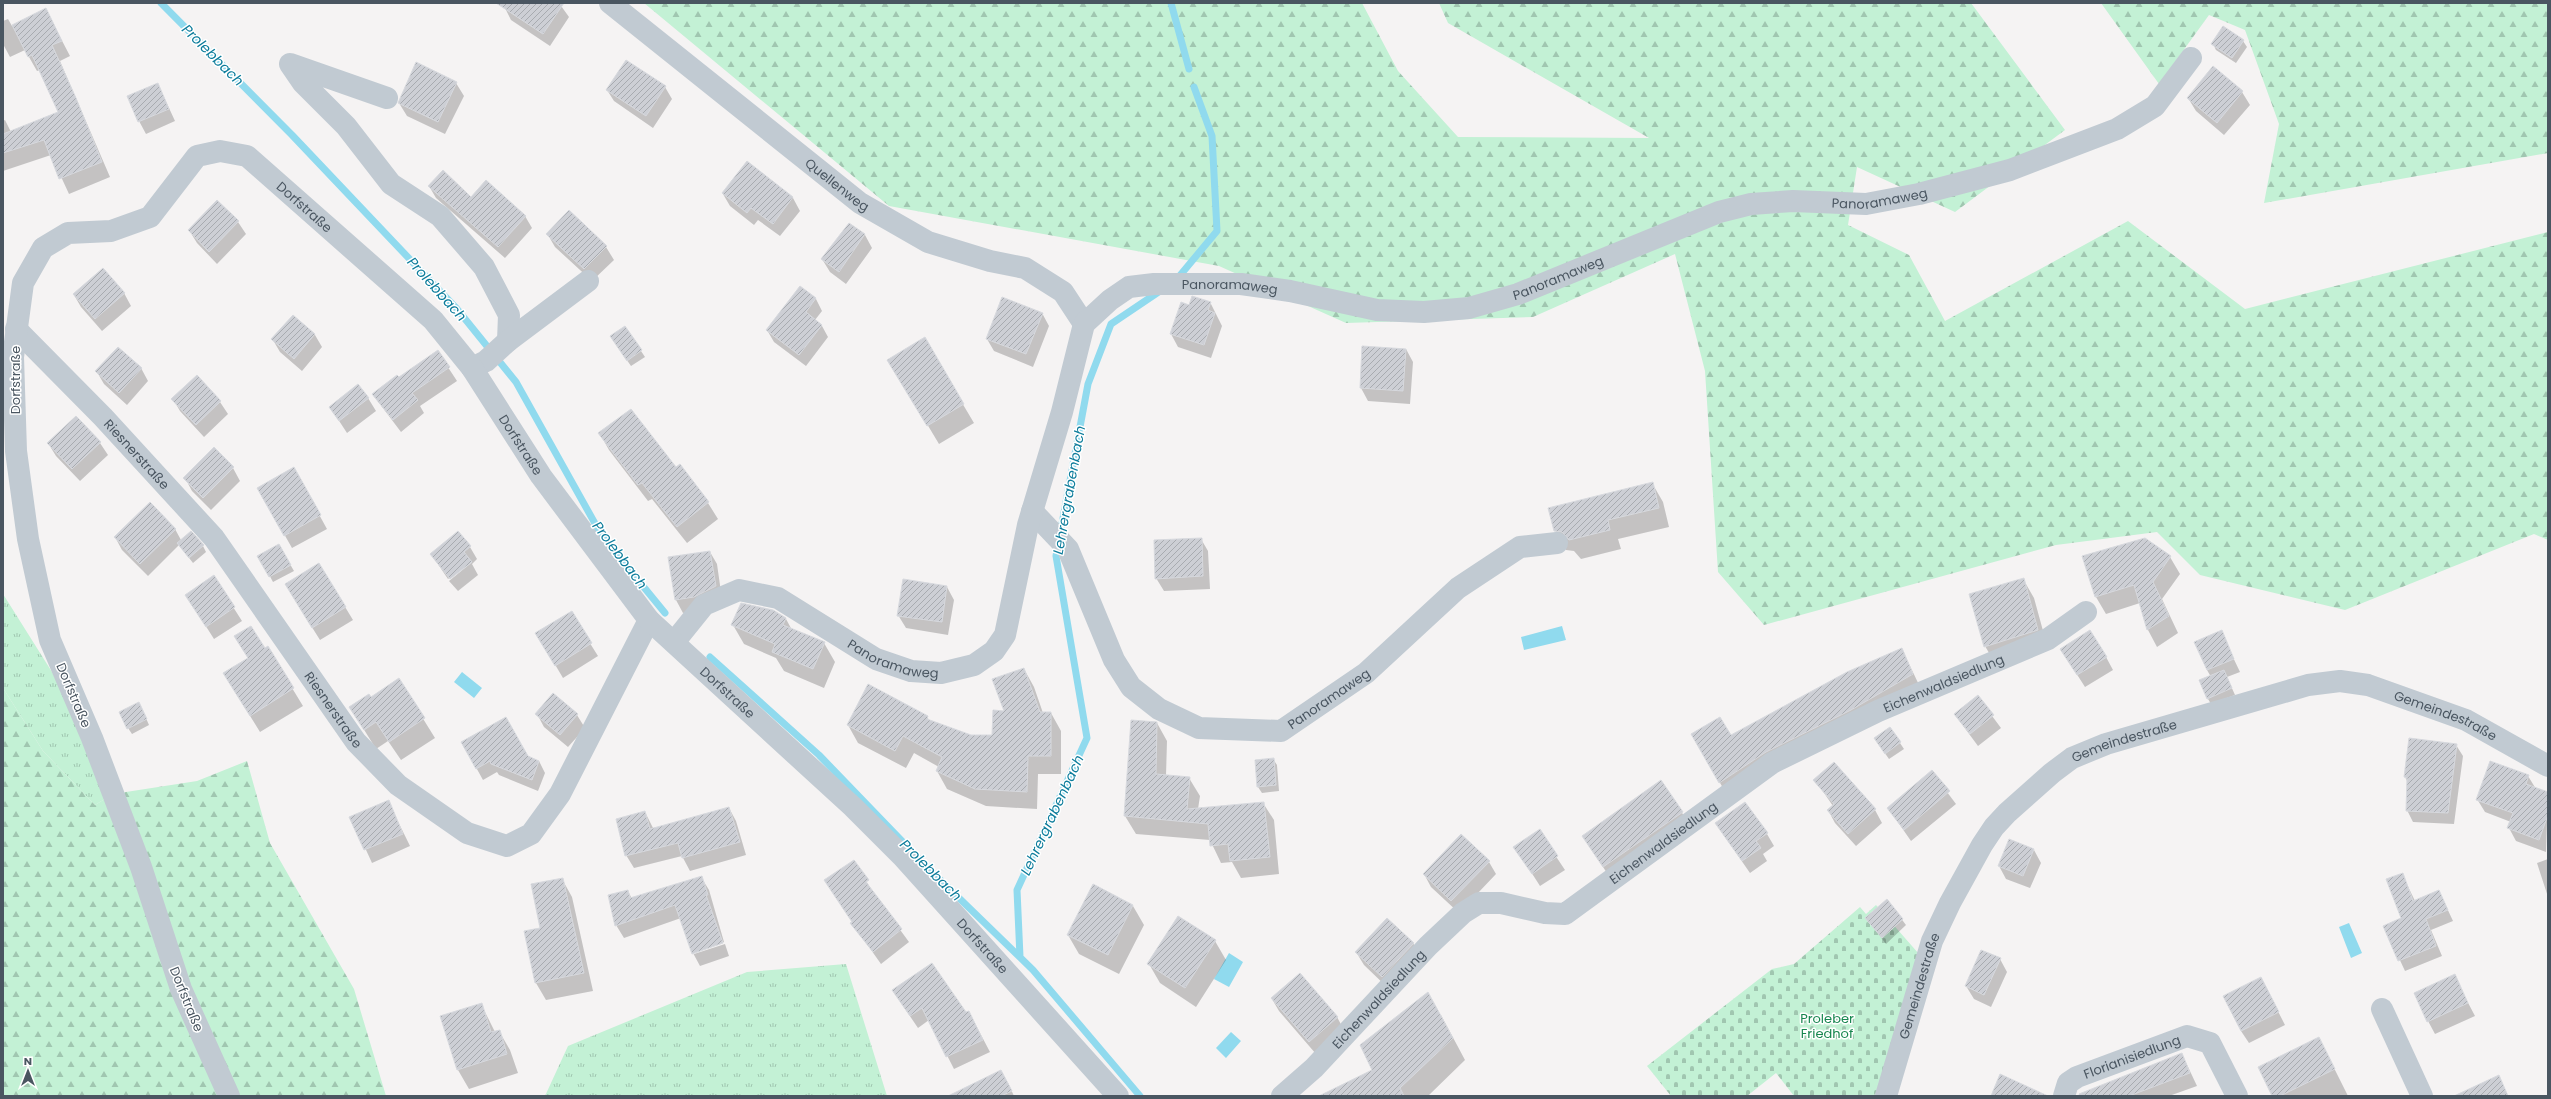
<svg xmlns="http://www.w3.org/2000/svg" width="2551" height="1099" viewBox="0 0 2551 1099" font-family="Poppins,sans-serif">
	<defs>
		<pattern id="grass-tufts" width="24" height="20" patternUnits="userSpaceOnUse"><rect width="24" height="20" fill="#c3f1d5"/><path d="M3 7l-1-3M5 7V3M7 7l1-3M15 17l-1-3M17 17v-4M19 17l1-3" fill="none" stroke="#a0c6b0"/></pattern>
		<pattern id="forest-firs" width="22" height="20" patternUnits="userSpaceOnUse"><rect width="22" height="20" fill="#c3f1d5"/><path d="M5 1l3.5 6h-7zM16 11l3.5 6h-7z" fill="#a0c6b0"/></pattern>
		<pattern id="cemetery-stones" width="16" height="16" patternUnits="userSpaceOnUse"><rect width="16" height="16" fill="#c3f1d5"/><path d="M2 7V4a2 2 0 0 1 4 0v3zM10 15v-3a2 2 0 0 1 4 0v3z" fill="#a0c6b0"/></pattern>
		<pattern id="building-hatch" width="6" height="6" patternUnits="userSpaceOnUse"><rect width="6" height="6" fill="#cdcfd5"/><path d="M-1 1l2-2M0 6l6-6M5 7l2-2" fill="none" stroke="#a8abb0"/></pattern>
	</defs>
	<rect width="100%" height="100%" fill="#f5f3f3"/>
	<path fill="url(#grass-tufts)" d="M3,594L52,672L113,794L95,805L43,751L3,688Z
		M846,964L887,1096H545L568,1046L747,972Z"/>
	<path fill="url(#forest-firs)" d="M644,3H1362L1398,71L1458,137L1649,138L1448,23L1439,3H1971L2065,130L1955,212L1857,167L1848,225L1909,255L1945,321L2128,221L2245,309L2548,232V540L2534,534L2345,610L2200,575L2157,532L2056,545L1764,625L1718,572L1705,371L1675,254L1533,317L1346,323L1219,266L889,206Z
		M2101,3H2548V153L2264,203L2279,124L2245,30L2209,15L2159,84Z
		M3,688L43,751L95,805L113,794L197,781L247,761L270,843L354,989L386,1096H3Z"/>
	<path fill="url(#cemetery-stones)" d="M1876,905L1919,954L1882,1088L1873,1096H1794L1776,1073L1747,1096H1671L1647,1066L1772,969L1794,964L1860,907L1866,914Z"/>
	<path fill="#90daee" d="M1562,626L1566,640L1524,650L1521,637Z
		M462,672L482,688L474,698L454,682Z
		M2349,923L2362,953L2351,958L2339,927Z
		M1229,953L1243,962L1229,987L1214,979Z
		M1231,1032L1241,1041L1226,1058L1216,1048Z"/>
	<path fill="#0003" d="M508,3H559L569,17L550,46L511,20L505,8Z
		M46,10L70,56L60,61L110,177L69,194L51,155L3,171V121L5,120L11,132L59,113L40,70L37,71L25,50L10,57L3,44V21L8,19L12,26Z
		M2243,41L2247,47L2236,63L2216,50L2213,44Z
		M456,83L464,96L445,134L407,116L399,103Z
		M158,84L175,121L146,134L139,121Z
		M665,87L672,99L653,128L614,101L607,90Z
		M2242,92L2250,105L2224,135L2196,111L2188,98Z
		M747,162L793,198L800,211L780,236L758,220L754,225L730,206L723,194Z
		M429,186L525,216L532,228L505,258L436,198Z
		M569,212L606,247L614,260L592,281L555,247L548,235Z
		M238,222L246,234L217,264L197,243L189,230Z
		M849,224L865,235L872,248L846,284L830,272L822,259Z
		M801,287L816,299L822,311L815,320L822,326L828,337L806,366L774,342L767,330Z
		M124,293L131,306L102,331L81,307L74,295Z
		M1210,302L1222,326L1211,358L1178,347L1171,334L1190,306Z
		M1042,313L1049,326L1033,367L994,351L987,339Z
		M293,316L315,335L322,347L302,371L280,352L273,340Z
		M625,327L645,357L631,366L615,343Z
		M924,339L974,423L939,444L900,379Z
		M1363,347L1406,349L1413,362L1410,404L1368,401L1361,388Z
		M438,352L457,381L420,406L424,413L401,432L373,395Z
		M141,368L148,381L127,405L104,384L97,372Z
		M368,398L376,411L347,433L330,407Z
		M173,399L220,402L228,414L204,437L180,411Z
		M600,434L676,469L680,466L708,503L718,519L687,543L652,499L648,501L609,450Z
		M48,443H100L108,455L80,481L56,456Z
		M214,449L233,468L240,481L211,510L192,491L185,478Z
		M294,469L327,529L292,548L258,488Z
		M1652,483L1663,502L1669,527L1618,539L1621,549L1581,559L1574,551L1566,550L1555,530Z
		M175,529L181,540L203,546L206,552L193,563L179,545L148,576L122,550L115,537Z
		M1201,539L1208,551L1210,589L1164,591L1156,578Z
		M279,545L294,571L273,582L259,556Z
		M470,547L477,559L472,564L478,575L458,591L449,581L471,563V561L448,579L431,554Z
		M710,552L717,564L722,599L702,610L683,613L676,600L669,558Z
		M2170,557L2180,574L2162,599L2178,633L2157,647L2148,630L2140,603L2106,614L2096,597Z
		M319,564L353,620L320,640L293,597Z
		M214,577L242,621L214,639L186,595Z
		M2023,579L2034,598L2048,649L1996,665L1985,646Z
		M947,587L954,600L948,635L906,628L898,615Z
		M571,613L598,656L563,678L544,646Z
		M786,619L792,630L824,643L835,662L824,688L784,671L776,658L744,644L733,625Z
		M2221,632L2240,672L2227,677L2235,695L2211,704L2208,699L2211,677L2207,670Z
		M267,647L303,706L260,732L234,690Z
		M1902,649L1920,687L1727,795L1692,734L1731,736Z
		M2106,657L2113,670L2085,687L2069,662Z
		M1024,669L1034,687L1043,713H1051L1061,731V774H1038L1037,809L986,806L947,789L937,771L939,767L914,753L906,768L858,743L848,725L927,717L930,721L971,736H993Z
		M399,680L435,738L401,760L388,741L376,749L350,707L371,698Z
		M553,694L577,715L585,728L568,747L544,727L537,714Z
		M1978,697L2001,728L1978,746L1955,715Z
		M142,709L149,725L132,734L128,728Z
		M1157,723L1167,741L1166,776L1189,778L1200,796L1198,809L1263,803L1274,820L1279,874L1241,878L1232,862L1221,863L1210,840L1136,834L1125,816Z
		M1890,728L1904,749L1889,759L1875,739Z
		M2409,739L2456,745L2463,756L2454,824L2413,822L2407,810L2408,783L2405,777Z
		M462,742L539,761L545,773L538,791L499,775L497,772L483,780Z
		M1273,759L1277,765L1279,791L1262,793L1258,787L1256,761Z
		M1834,764L1875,810L1882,823L1856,846L1835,823L1828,810L1833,806L1815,780Z
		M1932,772L1956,804L1911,841L1888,808Z
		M2528,776L2536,789L2548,793L2546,852L2516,841L2509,828L2511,822L2485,812L2477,799Z
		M1661,781L1690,825L1611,879L1591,849Z
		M388,801L410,846L372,863L351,817Z
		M729,808L736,821L746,855L690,871L682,856L634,868L626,855L645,812L654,830Z
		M1716,824L1767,834L1774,846L1763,854L1767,861L1750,873Z
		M1539,831L1565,870L1540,886L1515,847Z
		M2034,850L2041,863L2030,888L2006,879L1999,866Z
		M2548,859V897L2537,863Z
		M854,861L874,894L909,942L881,964L852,923Z
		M1489,862L1496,874L1459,913L1431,887L1424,874Z
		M2402,874L2415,901L2439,891L2453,921L2431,930L2442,956L2405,971L2384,926L2403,919Z
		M701,877L709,890L724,942L694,952V954L725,944L729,956L700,966L693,953L681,918L624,938L616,925L628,891L632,899Z
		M562,879L572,897L593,991L546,1000L536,983L541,929Z
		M1093,886L1133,906L1144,925L1119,974L1079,954L1068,935Z
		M1887,900L1906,925L1886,944L1866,918Z
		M1215,941L1226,960L1196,1007L1160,983L1149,964Z
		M1413,943L1420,956L1389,989L1364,965L1356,952Z
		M2000,959L2007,972L1991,1007L1974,999L1966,986Z
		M2454,976L2475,1016L2435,1034L2428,1021Z
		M2261,978L2285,1025L2249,1043L2241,1031Z
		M1272,999L1337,1017L1344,1030L1316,1054L1279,1011Z
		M901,1003L966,1013L969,1012L990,1052L954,1069L929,1020L918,1028Z
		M481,1004L495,1032L499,1031L510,1050L518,1073L469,1089L458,1070Z
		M1441,1015L1465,1060L1428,1096H1321L1373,1070Z
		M2319,1038L2348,1096H2273Z
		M2182,1054L2197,1086L2169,1096H2084L2140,1073L2139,1070Z
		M1008,1083L1014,1096H980Z"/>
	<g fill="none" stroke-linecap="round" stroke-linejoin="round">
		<path stroke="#90daee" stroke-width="7" d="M161,3L292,135L457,309L516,382L602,536L665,613
			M1171,3L1189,69
			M1177,279L1217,231L1212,136L1194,87
			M710,657L819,755L925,865L1033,970L1140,1096
			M1020,957L1017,890L1087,738L1056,556L1088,384L1111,324L1160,291"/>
	</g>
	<path fill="url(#building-hatch)" stroke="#d7d9de" d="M496,3H564L543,34Z
		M46,8L62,41L52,45L76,98L102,162L59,179L44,140L3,153V134L58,112L32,55L28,57L12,25Z
		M2223,26L2244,40L2232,58L2211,44Z
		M626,60L666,86L646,116L606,90Z
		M416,62L457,82L438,122L398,103Z
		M2213,66L2243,91L2217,123L2187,98Z
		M158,83L169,109L138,122L127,96Z
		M747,161L793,197L773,224L751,208L747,213L722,193Z
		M443,170L471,197L486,180L526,216L498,247L428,186Z
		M217,200L239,221L209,252L188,230Z
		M569,210L607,246L584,269L546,234Z
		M849,223L865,234L839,272L821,259Z
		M103,268L125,293L95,319L73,294Z
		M800,286L816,298L806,312L822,325L799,355L766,330Z
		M1192,296L1211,302L1208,310L1215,313L1204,345L1170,334L1181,302L1189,305Z
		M1002,297L1043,313L1026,354L986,339Z
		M293,315L315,334L294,359L271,339Z
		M625,326L642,350L627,361L610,336Z
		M925,337L964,404L927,426L887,360Z
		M1362,346L1406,349L1403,391L1360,388Z
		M118,347L142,368L119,393L95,371Z
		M438,350L450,367L412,393L418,400L393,420L372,394L397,375L399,377Z
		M197,375L221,401L196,425L171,399Z
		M358,384L369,398L339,421L329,407Z
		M631,409L676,467L680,464L709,502L677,527L642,483L638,485L598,433Z
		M76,416L101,442L72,469L47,443Z
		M214,447L234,467L203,498L183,478Z
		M294,467L321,515L284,536L257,488Z
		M1653,482L1659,508L1608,520L1610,530L1569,540L1562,532L1554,531L1548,508Z
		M150,502L176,529L140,564L114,537Z
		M191,531L204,545L189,558L177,543Z
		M458,531L471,546L464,552L472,562L450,579L430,554Z
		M1202,538L1203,576L1155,579L1154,540Z
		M2145,538L2171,556L2153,582L2169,616L2147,630L2134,585L2095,597L2082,556Z
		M279,544L291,565L269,577L257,556Z
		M710,551L716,586L694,597L675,600L668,557Z
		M319,563L346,607L312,628L285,584Z
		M214,575L235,607L206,627L185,595Z
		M2024,578L2038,630L1984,647L1969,594Z
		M903,579L947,586L942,622L897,616Z
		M741,603L773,610L786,618L783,625L825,642L813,669L772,652L775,644L731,625Z
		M572,611L592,643L555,666L535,633Z
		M251,626L265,648L268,646L294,688L250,716L223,673L248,658L234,636Z
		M2090,630L2107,657L2077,675L2060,649Z
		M2222,630L2234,659L2207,670L2194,642Z
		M1902,648L1913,674L1851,710L1766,752L1719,783L1691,734L1720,717L1731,735L1847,672Z
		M1024,668L1040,712H1051V756H1028L1027,792L975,789L936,771L942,757L903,736L895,751L847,725L868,684L928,716L927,719L971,735H992L993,710L1004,711L992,679Z
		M2224,670L2232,688L2207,699L2199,680Z
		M399,678L425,718L389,742L376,722L364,730L349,707L369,694L371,697Z
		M553,693L578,714L560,735L535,714Z
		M1978,695L1994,715L1970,734L1954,714Z
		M139,702L147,719L127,729L119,712Z
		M506,717L528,756L539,761L532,780L491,764L490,761L476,769L461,742Z
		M1131,720L1157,722L1156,774L1190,777L1187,809L1264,802L1270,857L1230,861L1228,844L1210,846L1208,824L1124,816Z
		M1890,727L1901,742L1885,754L1874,738Z
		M2409,738L2457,744L2448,813L2406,811L2407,778L2404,777Z
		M1274,758L1276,785L1257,787L1255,760Z
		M2490,761L2529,775L2526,784L2548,792V815L2539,840L2507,828L2513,813L2476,800Z
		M1834,762L1876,809L1848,834L1827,810L1834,804L1813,780Z
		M1932,770L1950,791L1904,830L1887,808Z
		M1661,780L1683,812L1603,867L1582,836Z
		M389,800L403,834L364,850L349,817Z
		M1745,802L1768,833L1756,841L1761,848L1742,861L1715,823Z
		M729,807L740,842L682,858L678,843L625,856L616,819L645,811L650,829Z
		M1540,829L1558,856L1532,874L1513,847Z
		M1461,834L1490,861L1451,901L1423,874Z
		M2009,839L2034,849L2023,876L1998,866Z
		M854,860L869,880L866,882L902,929L873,952L850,923L852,922L824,880Z
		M2403,873L2413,901L2439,890L2448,910L2426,919L2436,946L2398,961L2383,926L2401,918L2386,879Z
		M702,876L708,895H706L723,943L692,954L675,905L615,926L608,895L628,890L630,898Z
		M563,878L584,973L535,983L524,931L540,928L531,884Z
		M1093,884L1133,905L1108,955L1067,935Z
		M1887,899L1903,919L1882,938L1865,918Z
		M1178,916L1216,940L1185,988L1147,964Z
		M1387,918L1414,943L1382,977L1355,952Z
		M1981,950L2001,958L1984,995L1965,986Z
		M932,963L966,1012L969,1011L983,1040L946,1057L922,1008L910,1016L892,990Z
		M1300,973L1338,1017L1309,1042L1271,998Z
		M2455,974L2468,1003L2427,1022L2414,993Z
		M2261,977L2279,1012L2241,1031L2223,996Z
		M1428,992L1453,1038L1400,1088L1404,1096H1319L1372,1070L1360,1045Z
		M482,1003L491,1032L500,1030L507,1054L457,1070L440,1016Z
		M2319,1037L2335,1069L2280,1096H2272L2258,1067Z
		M2182,1053L2190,1073L2129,1096H2080L2079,1094Z
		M1001,1070L1012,1091L1001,1096H948Z
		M2000,1074L2048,1096H1991Z
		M2499,1075L2508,1096H2454Z"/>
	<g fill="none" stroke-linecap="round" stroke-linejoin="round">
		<g stroke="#c1cad2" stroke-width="22">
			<path id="s1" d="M610,3L860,203L928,242L990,261L1025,268L1063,292L1084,324"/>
			<path d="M387,98L290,64L303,83L346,126L391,184L440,216L484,267L509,315L508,341"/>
			<path id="s2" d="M16,329L103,417L214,538L356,742L398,785L467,833L507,846L531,834L560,794L649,620"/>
			<path d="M472,368L486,361L508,341L588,281"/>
			<path id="s3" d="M1032,511L1068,549L1114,660L1131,687L1159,709L1199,728L1281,731L1366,673L1458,588L1520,547L1557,543"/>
			<path id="s4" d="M675,641L704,605L739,590L778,598L876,659L911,671L941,673L974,665L994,651L1005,635L1028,525L1062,412L1084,324L1110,300L1129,287L1154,284H1241L1290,291L1377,310L1424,312L1469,308L1518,294L1719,212L1751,204L1793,201L1866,204L1919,194L2010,170L2117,129L2155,106L2191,58"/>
			<path d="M2382,1009L2422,1096"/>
			<path id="s5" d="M229,1096L181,989L141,867L92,738L50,640L28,539L16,451L13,357L23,283L43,248L68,233L111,231L150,217L197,156L220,151L247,156L433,320L472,368L541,476L649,620L853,807L902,856L1118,1096"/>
			<path id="s6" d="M1282,1096L1314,1068L1428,946L1463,913L1479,903H1501L1545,913L1565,914L1772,763L1878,711L2048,639L2086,612"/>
			<path id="s7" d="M1886,1096L1932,941L1950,903L1982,845L1994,827L2007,813L2052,773L2072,758L2106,744L2308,685L2340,681L2368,685L2466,720L2548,766"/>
			<path id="s8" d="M2064,1096L2068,1083L2077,1077L2187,1036L2210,1043L2237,1096"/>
		</g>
	</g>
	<g text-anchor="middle" stroke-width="3" stroke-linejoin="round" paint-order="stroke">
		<g font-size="13" fill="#4a5661" stroke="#fff">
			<text dy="5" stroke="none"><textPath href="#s1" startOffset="291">Quellenweg</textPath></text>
			<text dy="5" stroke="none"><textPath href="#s4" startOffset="1537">Panoramaweg</textPath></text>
			<text dy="5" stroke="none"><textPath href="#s5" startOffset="1210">Dorfstraße</textPath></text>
			<text dy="5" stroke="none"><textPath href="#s4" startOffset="1201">Panoramaweg</textPath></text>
			<text dy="5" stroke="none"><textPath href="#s4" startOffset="865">Panoramaweg</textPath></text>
			<text transform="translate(15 380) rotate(-90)" y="5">Dorfstraße</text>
			<text dy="5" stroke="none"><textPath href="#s5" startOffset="1534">Dorfstraße</textPath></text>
			<text dy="5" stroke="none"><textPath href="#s2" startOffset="174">Riesnerstraße</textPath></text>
			<text dy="5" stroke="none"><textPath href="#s4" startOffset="256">Panoramaweg</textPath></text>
			<text dy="5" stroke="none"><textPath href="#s6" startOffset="809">Eichenwaldsiedlung</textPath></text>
			<text dy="5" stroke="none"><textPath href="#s5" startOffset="1858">Dorfstraße</textPath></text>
			<text transform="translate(74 695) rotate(67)" y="5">Dorfstraße</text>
			<text dy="5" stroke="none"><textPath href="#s3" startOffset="424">Panoramaweg</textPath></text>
			<text dy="5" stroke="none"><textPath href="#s2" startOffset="497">Riesnerstraße</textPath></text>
			<text dy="5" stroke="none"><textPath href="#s7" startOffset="787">Gemeindestraße</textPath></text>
			<text dy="5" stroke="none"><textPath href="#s7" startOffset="451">Gemeindestraße</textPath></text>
			<text dy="5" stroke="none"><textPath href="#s6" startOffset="485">Eichenwaldsiedlung</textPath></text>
			<text dy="5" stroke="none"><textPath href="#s5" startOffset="2218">Dorfstraße</textPath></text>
			<text dy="5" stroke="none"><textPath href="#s7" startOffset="115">Gemeindestraße</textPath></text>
			<text transform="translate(187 999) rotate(68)" y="5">Dorfstraße</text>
			<text dy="5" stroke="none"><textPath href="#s6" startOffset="137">Eichenwaldsiedlung</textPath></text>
			<text dy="5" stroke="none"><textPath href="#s8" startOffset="83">Florianisiedlung</textPath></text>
		</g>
		<g font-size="13" fill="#17864f" stroke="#fff">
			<text x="1827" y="1023">Proleber<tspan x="1827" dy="15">Friedhof</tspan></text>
		</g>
		<g font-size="14" font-style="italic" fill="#0c7c9b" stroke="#fff">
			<text transform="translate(213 55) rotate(45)" y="5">Prolebbach</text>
			<text transform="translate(437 289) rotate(48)" y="5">Prolebbach</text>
			<text transform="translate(1069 490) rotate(-80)" y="5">Lehrergrabenbach</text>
			<text transform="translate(620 555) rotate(53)" y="5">Prolebbach</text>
			<text transform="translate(1052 815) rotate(-65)" y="5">Lehrergrabenbach</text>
			<text transform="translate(931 870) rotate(45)" y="5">Prolebbach</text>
		</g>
	</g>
	<rect width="2551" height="1099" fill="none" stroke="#4a5661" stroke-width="8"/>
	<g transform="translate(28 1071)" stroke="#ffffff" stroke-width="3" paint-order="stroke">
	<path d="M0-3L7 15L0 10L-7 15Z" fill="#4a5661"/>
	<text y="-6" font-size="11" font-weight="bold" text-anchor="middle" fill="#4a5661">N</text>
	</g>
</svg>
